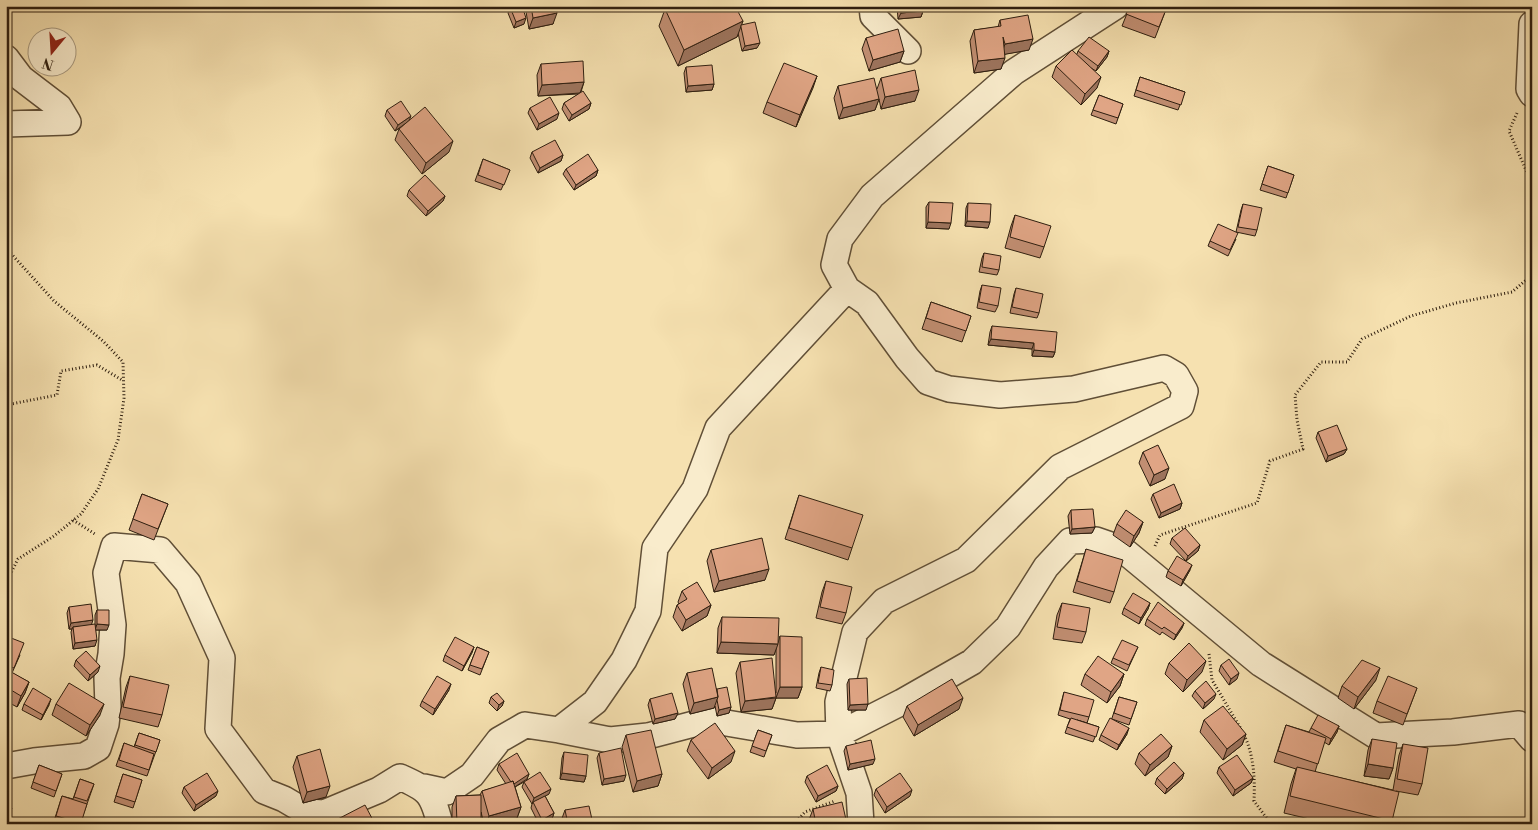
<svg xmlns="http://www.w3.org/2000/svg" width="1538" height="830" viewBox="0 0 1538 830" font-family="'Libre Bodoni',serif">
	<rect width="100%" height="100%" fill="#f6e1b0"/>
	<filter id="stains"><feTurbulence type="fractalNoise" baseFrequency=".004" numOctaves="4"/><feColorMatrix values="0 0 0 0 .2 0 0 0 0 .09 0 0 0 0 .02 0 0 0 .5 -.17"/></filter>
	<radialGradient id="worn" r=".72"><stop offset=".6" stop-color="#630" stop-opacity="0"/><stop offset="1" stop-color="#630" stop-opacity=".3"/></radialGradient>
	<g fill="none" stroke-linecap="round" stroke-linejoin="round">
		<defs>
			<path id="minor" d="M872,6L873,16L908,51
				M1532,24L1529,89L1532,94
				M6,58L21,78L59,107L68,122L6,124
				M559,730L610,740L648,736L709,720L797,735L839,734L838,702L855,632L884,601L966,560L1060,467L1181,406L1185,391L1176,375L1164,368L1074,389L1000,395L949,389L928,382L907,358L867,303L847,289L834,265L840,239L872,196L1014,72L1116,6
				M6,766L34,761L84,756L98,748L106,724L108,707L107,678L111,654L113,625L106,573L114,546L160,550L188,583L222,658L218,729L264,791L284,799L306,812L324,813L379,790L400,777C429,790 432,793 440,824
				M424,787L447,792L472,775L499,740L525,725L559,730L595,702L624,660L648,611L655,548L695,489L718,428L847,289
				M861,824L859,793L839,734L902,702L972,662L1008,627L1046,567L1070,541L1096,540L1122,549L1261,664L1376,736L1453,732L1519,724L1532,739"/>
		</defs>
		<use href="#minor" stroke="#604f37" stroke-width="28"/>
		<path stroke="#2e1e0f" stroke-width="3" stroke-dasharray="1 2.5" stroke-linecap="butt" d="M1517,113L1509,131L1532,184
			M6,248L54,301L103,341L123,362L124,398L118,440L98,489L81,514L54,536L18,559L6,583
			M6,405L57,395L61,371L97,365L122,380
			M73,520L95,534
			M1155,546L1160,535L1257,503L1270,461L1303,449L1297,420L1295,395L1321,362H1347L1362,339L1411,316L1456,303L1512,292L1532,275
			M1209,654L1212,680L1241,729
			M1244,735C1254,755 1255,779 1254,801L1271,824
			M794,824L805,812L835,801"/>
		<use href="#minor" stroke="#f9eccc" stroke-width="25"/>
	</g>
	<path fill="#c18e72" stroke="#2e1e0f" d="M525,6H556L553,24L529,29Z
		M846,6H856L855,9Z
		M897,6H923V11L921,17L898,19Z
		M1130,6L1167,7L1155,38L1122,26Z
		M510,7L524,24L514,28L508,13Z
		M665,9L743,21L741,25L757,48L742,51L738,33L737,37L678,66L659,26Z
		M1000,20L1029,50L1005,54L1001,69L974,73L970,41L974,30L998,27Z
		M866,38L904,51L900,62L869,71L862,49Z
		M1078,51H1109L1107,57L1096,71L1091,68L1097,88L1081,105L1052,77L1056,66L1077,54Z
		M541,64L584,82L581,92L591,103L589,109L569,121L562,109L564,103L579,94L538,96L537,75Z
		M686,67L714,84L712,90L686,92L684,73Z
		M817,76L796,127L763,113L767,102Z
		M1140,77L1185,92L1178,110L1134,96Z
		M881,78L915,101L881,109L879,99L875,110L839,119L834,98L838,86L877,89Z
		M1099,95L1123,104L1116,124L1091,115Z
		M530,108L557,119L537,130L528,113Z
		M387,110L410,120L449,152L422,174L395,140L399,129L403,126L395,131L385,116Z
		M532,152L563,155L561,161L538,173L530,158Z
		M483,159L510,170L501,190L475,181Z
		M1268,166L1294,175L1286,198L1260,190Z
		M566,169L598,170L596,176L574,190L563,174Z
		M409,190L445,196L443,201L426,216L407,196Z
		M929,202L949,229L926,228V207Z
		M968,203L988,228L965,226L966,208Z
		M1243,204L1257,230L1255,236L1236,232L1241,210Z
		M1015,215L1044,247L1040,258L1005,248L1011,226Z
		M1236,239L1228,256L1208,246L1210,241Z
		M984,253L999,270L997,275L979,272L982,258Z
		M982,285L998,306L995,312L977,308L980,291Z
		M1016,288L1039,313L1037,318L1010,313L1014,294Z
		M931,302L971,316L962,342L922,329Z
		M992,326L1055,352L1053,357L1032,356V349L988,345L990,332Z
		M1318,432L1347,449L1344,454L1326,462L1316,438Z
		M1143,452L1165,479L1150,486L1139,463Z
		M142,494L168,504L154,540L129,530Z
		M1153,494L1182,503L1180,509L1159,518L1151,499Z
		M799,495L852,548L848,560L785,539Z
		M1071,510L1095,527L1092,533L1070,534L1068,516Z
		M1143,522L1139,533L1130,547L1113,535L1117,524Z
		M1172,538L1200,545L1198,551L1186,561L1170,544Z
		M1086,549L1114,592L1110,603L1073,592Z
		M711,550L765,580L714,592L707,561Z
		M1190,570L1181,586L1166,577L1168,571Z
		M826,581L846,613L842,624L816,618L822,592Z
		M682,591L711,605L707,616L682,631L673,617L677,605L679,604L678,602Z
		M1062,603L1086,632L1082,643L1053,639L1057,615Z
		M1150,603L1148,609L1139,624L1122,614L1124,608Z
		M69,607L95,627V615L97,610L107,630H95V646L73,649L71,632L72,629H69L67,613Z
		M722,617L778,643L780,636L802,687L798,698H776L772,709L741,712L736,673L740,662L776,693V648L774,655L717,653L718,628Z
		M1147,619L1184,623L1182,628L1174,640L1162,632L1160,635L1145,625Z
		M6,636L20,655L12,673L29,682L25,693L17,707L6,701Z
		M474,647L462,671L443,661L445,655Z
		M477,647L489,652L480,675L468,670Z
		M1138,647L1127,671L1111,663L1113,658Z
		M76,660L98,672L88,681L74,666Z
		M1169,663L1202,672L1183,692L1165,674Z
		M1221,665L1237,679L1229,685L1219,671Z
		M821,667L832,685L830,691L816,688L819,673Z
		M687,673L717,689L731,707L729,713L717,716L715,706L714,708L690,714L683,684Z
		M1085,674H1124L1120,686L1107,703L1081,685Z
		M130,676L162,715L158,727L119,718L126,687Z
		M849,679L866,710H848L847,684Z
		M1376,680L1354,709L1338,698L1342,686Z
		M1417,688L1403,725L1373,713L1377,701Z
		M449,690L433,715L420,706L422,701Z
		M1195,691L1214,699L1203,709L1192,696Z
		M1064,692L1089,717L1087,723L1077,720L1099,727L1093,742L1065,733L1070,719L1058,715Z
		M491,697L504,701L502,706L497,711L489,703Z
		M1119,697L1137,702L1129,725L1112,719L1127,734L1117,750L1099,740L1101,735L1112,718Z
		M650,699L678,713L675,719L653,724L648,705Z
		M24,704L49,705L41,720L22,710Z
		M56,704L100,715L86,736L52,715Z
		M907,706L959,709L914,736L903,717Z
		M1204,720L1246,734L1242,745L1223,760L1200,732Z
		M1286,725L1309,732L1311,728L1339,726L1337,732L1329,745L1324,742L1315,772L1393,790L1399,755L1403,744L1422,784L1418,795L1396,791L1392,821L1391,824H1331L1284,813L1291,784L1296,769L1274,762Z
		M758,730L772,735L764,757L750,752Z
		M139,733L160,740L147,776L116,766L124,743L134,747Z
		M626,735L662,774L658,786L633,792L622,747Z
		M1372,739L1393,768L1389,779L1364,776L1368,750Z
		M691,740L731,762L708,779L687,751Z
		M846,746L873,764L848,770L844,751Z
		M1172,746L1168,757L1145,776L1135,764L1139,753Z
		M564,752L586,776L584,782L560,779L562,758Z
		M599,753L624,781L602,785L597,758Z
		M297,756L326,797L303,803L293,767Z
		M499,764L529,774L527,779L549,794L545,796L554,813L552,819L546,822L539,824L531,808L532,804L522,787L524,782L515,787L521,807L517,818L497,824H484L481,812V824H452V807L456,796L480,795L482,791L506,784L497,770Z
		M39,765L62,774L54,797L31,788Z
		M1219,767L1253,778L1251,783L1233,796L1217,773Z
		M1184,773L1182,779L1165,794L1155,784L1157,778Z
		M123,774L142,780L133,808L114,802Z
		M807,776L838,786L836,791L816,802L805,782Z
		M80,779L94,784L80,824H62L54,821L62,796L73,799Z
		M184,787L216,796L194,811L182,793Z
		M876,789L910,796L885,813L874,795Z
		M813,809L847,824H810L809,820Z
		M565,810L593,824H562L561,821Z"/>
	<path fill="#9d745d" stroke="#2e1e0f" d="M923,11L921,17L898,19L901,13Z
		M557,13L553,24L529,29L533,18Z
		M526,18L524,24L514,28L516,22Z
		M743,21L737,37L678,66L684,50Z
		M1033,39L1029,50L1001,55L1005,44Z
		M760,43L757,48L742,51L745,46Z
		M904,51L900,62L869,71L873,60Z
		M1109,51L1107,57L1096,71L1098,66Z
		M1005,58L1001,69L974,73L978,61Z
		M817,76L813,88L796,127L800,115Z
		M1101,77L1097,88L1081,105L1085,94Z
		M584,82L580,93L538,96L542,85Z
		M714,84L712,90L686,92L688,86Z
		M919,90L915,101L881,109L885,97Z
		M879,99L875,110L839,119L843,108Z
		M591,103L589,109L569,121L572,115Z
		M559,113L557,119L537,130L539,124Z
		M411,116L409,121L395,131L398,125Z
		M453,141L449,152L422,174L426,163Z
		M563,155L561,161L538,173L540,168Z
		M598,170L596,176L574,190L576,185Z
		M445,196L443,201L426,216L428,211Z
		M967,221L990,222L988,228L965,226Z
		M928,222L951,223L949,229L926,228Z
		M991,339L1034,343L1032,349L988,345Z
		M1034,350L1055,352L1053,357L1032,356Z
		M1347,449L1344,454L1326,462L1328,456Z
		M1169,468L1165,479L1150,486L1154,475Z
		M1182,503L1180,509L1159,518L1161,513Z
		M1143,522L1139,533L1130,547L1134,536Z
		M1095,527L1092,533L1070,534L1072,529Z
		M1200,545L1198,551L1186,561L1188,556Z
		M1192,565L1190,570L1181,586L1183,580Z
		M769,569L765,580L714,592L719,581Z
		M1150,603L1148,609L1139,624L1141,618Z
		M711,605L707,616L682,631L686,620Z
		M93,620L91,626L73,627L72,629H69L71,623Z
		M1184,623L1182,628L1174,640L1176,635Z
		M97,624L109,625L107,630H95Z
		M97,640L95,646L73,649L75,643Z
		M721,642L778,644L774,655L717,653Z
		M474,647L472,653L462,671L464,666Z
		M1206,661L1202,672L1183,692L1187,680Z
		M100,666L98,672L88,681L90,675Z
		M1380,668L1376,680L1354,709L1358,697Z
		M1239,673L1237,679L1229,685L1231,679Z
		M1124,674L1120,686L1107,703L1111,692Z
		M29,682L25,693L17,707L21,696Z
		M451,684L449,690L433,715L435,709Z
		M780,687H802L798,698H776L772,709L741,712L745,701L776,698Z
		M1216,694L1214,699L1203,709L1205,703Z
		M718,697L714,708L690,714L694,703Z
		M963,698L959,709L914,736L918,725Z
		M51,699L49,705L41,720L43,715Z
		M504,701L502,706L497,711L499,705Z
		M104,704L100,715L86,736L90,725Z
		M868,704L866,710H848L850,705Z
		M731,707L729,713L717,716L719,710Z
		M678,713L675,719L653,724L655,719Z
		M1339,726L1337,732L1329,745L1331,739Z
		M1129,728L1127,734L1117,750L1119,745Z
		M1246,734L1242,745L1223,760L1227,749Z
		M1172,746L1168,757L1145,776L1150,765Z
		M735,751L731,762L708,779L712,768Z
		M875,759L873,764L848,770L850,764Z
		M1368,764L1393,768L1389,779L1364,776Z
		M562,773L586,776L584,782L560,779Z
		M1184,773L1182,779L1165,794L1167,789Z
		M529,774L527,779L510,790L512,784Z
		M662,774L658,786L633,792L637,781Z
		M626,775L624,781L602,785L604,779Z
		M1253,778L1251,783L1233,796L1235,790Z
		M330,786L326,797L303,803L307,792Z
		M838,786L836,791L816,802L818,796Z
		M551,789L549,794L533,803V802L532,804L534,798Z
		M912,790L910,796L885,813L887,807Z
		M218,791L216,796L194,811L196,805Z
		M521,807L517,818L497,824H486L489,816Z
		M12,808L10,814L6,819V816Z
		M554,813L552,819L543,824H540L542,820Z"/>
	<path fill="#e0a585" stroke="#2e1e0f" d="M511,6H522L526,18L516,22L510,7Z
		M531,6H556L557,13L533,18Z
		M671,6H735L743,21L684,50L665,9Z
		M900,6H923V11L901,13Z
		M1130,6H1165L1167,7L1159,27L1126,14Z
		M1028,15L1033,39L1005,44L1003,37L1005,58L978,61L974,30L1001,26L1000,20Z
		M755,22L760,43L745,46L741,27V25Z
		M898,29L904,51L873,60L866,38Z
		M1089,37L1109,51L1098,66L1078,51Z
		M1072,50L1101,77L1085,94L1056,66Z
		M583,61L584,82L542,85L541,64Z
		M784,63L817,76L800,115L767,102Z
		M712,65L714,84L688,86L686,67Z
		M915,70L919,90L885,97L881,78Z
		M1140,77L1185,92L1181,105L1136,90Z
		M874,78L879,99L843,108L838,86Z
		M583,91L591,103L572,115L564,103Z
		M1099,95L1123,104L1118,118L1093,110Z
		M550,97L559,113L539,124L530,108Z
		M401,101L411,116L398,125L387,110Z
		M425,107L453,141L426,163L399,129Z
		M555,140L563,155L540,168L532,152Z
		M588,154L598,170L576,185L566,169Z
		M483,159L510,170L504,185L478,175Z
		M1268,166L1294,175L1288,193L1262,184Z
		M425,175L445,196L428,211L409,190Z
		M929,202L953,203L951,223L928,222Z
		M968,203L991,204L990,222L967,221Z
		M1243,204L1262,208L1257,230L1238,227Z
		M1015,215L1051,226L1044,247L1010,237Z
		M1218,224L1238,233L1230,250L1210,241Z
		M984,253L1001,256L999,270L982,267Z
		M982,285L1001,288L998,306L979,302Z
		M1016,288L1043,294L1039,313L1012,307Z
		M931,302L971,316L966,331L926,318Z
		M992,326L1057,332L1055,352L1034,350V343L991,339Z
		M1337,425L1347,449L1328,456L1318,432Z
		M1158,445L1169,468L1154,475L1143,452Z
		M1174,484L1182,503L1161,513L1153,494Z
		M142,494L168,504L158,529L133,519Z
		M799,495L863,515L852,548L789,528Z
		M1093,509L1095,527L1072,529L1071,510Z
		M1126,510L1143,522L1134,536L1117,524Z
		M1185,528L1200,545L1188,556L1172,538Z
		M762,538L769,569L719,581L711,550Z
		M1086,549L1123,560L1114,592L1077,581Z
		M1177,556L1192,565L1183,580L1168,571Z
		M826,581L852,587L846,613L820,607Z
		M697,582L711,605L686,620L677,605L687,599L682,591Z
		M1133,593L1150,603L1141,618L1124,608Z
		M1158,602L1184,623L1176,635L1164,627L1162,629L1147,619Z
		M1062,603L1090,608L1086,632L1057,627Z
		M91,604L93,620L71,623L69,607Z
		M97,610H109V625L97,624Z
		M722,617L779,618L778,644L721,642Z
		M95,624L97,640L75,643L73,627Z
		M6,636L24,643L14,668L6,665Z
		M780,636L802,637V687H780Z
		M455,637L474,647L464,666L445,655Z
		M1122,640L1138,647L1129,665L1113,658Z
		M1189,643L1206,661L1187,680L1169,663Z
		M477,647L489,652L482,669L470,665Z
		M86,651L100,666L90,675L76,660Z
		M1098,656L1124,674L1111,692L1085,674Z
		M772,658L776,697L745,701L740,662Z
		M1229,659L1239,673L1231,679L1221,665Z
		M1362,660L1380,668L1358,697L1342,686Z
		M821,667L834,670L832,685L818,683Z
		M712,668L718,697L694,703L687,673Z
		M6,669L29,682L21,696L6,687Z
		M130,676L169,685L162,715L123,707Z
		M437,676L451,684L435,709L422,701Z
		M1388,676L1417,688L1407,714L1377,701Z
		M867,678L868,704L850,705L849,679Z
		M952,679L963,698L918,725L907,706Z
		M1206,681L1216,694L1205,703L1195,691Z
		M69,683L104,704L90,725L56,704Z
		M727,687L731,707L719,710L717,700L718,697L717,689Z
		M33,688L51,699L43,715L24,704Z
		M1064,692L1094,700L1089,717L1060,710Z
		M497,693L504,701L499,705L491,697Z
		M672,693L678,713L655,719L650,699Z
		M1119,697L1137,702L1131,719L1114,713Z
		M1223,706L1246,734L1227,749L1204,720Z
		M1318,715L1339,726L1331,739L1311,728Z
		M1071,718L1099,727L1096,737L1067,727Z
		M1110,718L1129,728L1119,745L1101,735Z
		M715,723L735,751L712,768L691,740Z
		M1286,725L1326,738L1318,764L1278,751Z
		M651,730L662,774L637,781L626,735Z
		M758,730L772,735L766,751L752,746Z
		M139,733L160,740L156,752L135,745Z
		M1161,734L1172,746L1150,765L1139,753Z
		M1372,739L1397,743L1393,768L1368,764Z
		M871,740L875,759L850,764L846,746Z
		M124,743L154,754L149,770L119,760Z
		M1403,744L1428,748L1422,784L1397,779Z
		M621,748L626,775L604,779L599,753Z
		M320,749L330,786L307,792L297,756Z
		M564,752L588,755L586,776L562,773Z
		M517,753L529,774L514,784L513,781L511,782L499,764Z
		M1237,755L1253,778L1235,790L1219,767Z
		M1174,762L1184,773L1167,789L1157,778Z
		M39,765L62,774L56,791L33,782Z
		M827,765L838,786L818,796L807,776Z
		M1297,767L1399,792L1392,821L1290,796Z
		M540,772L551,789L534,798L524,782Z
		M207,773L218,791L196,805L184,787Z
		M900,773L912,790L887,807L876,789Z
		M123,774L142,780L135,802L116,796Z
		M80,779L94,784L87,801L74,797Z
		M513,781L521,807L489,816L482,791Z
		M481,795V824H457L456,796Z
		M62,796L87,804L81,823L56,816Z
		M545,796L554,813L542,820L533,802Z
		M842,802L847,824H816L813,809Z
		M6,803L12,808L6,816Z
		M365,805L375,824H338L336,820Z
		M589,806L593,824H568L565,810Z
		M553,820L554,824L539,823Z
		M23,821L32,824H22Z"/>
	<rect width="1538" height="830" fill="none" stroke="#f6e1b0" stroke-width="25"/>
	<rect x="8" y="8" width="1523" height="815" fill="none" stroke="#2e1e0f" stroke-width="2.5"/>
	<rect x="12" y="12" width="1513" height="805" fill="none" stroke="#2e1e0f"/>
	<g transform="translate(52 52) rotate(198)"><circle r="24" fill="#f9eccc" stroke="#a89a80"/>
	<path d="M0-4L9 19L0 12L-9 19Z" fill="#8f2418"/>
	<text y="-8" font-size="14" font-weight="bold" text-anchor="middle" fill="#2e1e0f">N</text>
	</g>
	<rect width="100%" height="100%" filter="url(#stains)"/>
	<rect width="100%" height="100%" fill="url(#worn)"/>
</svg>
